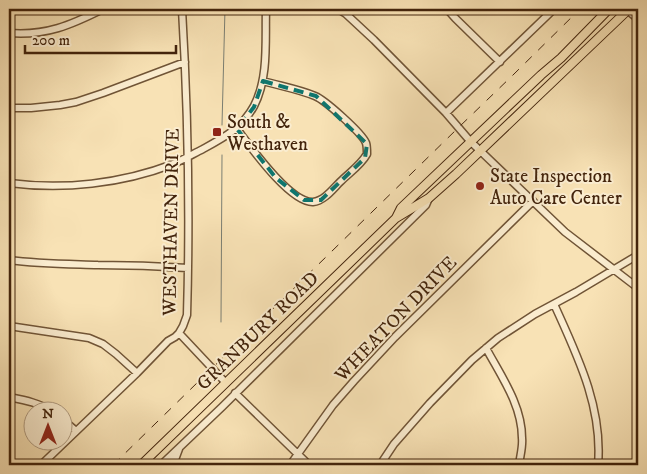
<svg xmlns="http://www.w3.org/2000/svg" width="647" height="474" viewBox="0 0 647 474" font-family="'IM FELL DW Pica',serif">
	<rect width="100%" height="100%" fill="#f8e2b5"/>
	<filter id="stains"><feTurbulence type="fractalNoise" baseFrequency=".004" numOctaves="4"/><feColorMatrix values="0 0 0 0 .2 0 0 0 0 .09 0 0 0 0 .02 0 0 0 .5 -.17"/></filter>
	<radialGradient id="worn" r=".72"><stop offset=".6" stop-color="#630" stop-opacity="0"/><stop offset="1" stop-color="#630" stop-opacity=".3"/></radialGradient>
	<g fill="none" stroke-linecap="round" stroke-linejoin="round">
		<path stroke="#7b7f73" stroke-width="1" d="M222,125L225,9
			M221,322L222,155"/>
		<defs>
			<path id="minor" d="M338,9L346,14L374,40L446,113L470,141L565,232L638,288
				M447,9L455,18L500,62
				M626,9L638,19
				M9,33C46,36 71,25 103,9
				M9,108H31L60,105L76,102L103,93L185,62
				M446,113L554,9
				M237,129C250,146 290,203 313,202C324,201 333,189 340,182C349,173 361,165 367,154C367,151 367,146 366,143C362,133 325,100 315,96C298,89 280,86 263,81
				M9,183C63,190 121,184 173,164C183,160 193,154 203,149C225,137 242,128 254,106C269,77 265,40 266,9
				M9,260C39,264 68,264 98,265C128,265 158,266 188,268
				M554,304C577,355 603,407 598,465
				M9,326L89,338L103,344L116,354L137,373
				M179,333L226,383
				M486,348C501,376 522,405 522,438C523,447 520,456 519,465
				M235,393L309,465
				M9,397C24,400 40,403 53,412
				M62,419L76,431
				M41,465L137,373L168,341L175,337L179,333L183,326L187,315C190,213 188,111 182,9
				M161,465L222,407L426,205L429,198
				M173,465L179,449
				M290,465L333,405L354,381L395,337L533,201
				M380,465L394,444L430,403L472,360L498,338L535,314L576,292L638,255"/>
			<path id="major" d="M396,218L429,198L456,174L629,9
				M141,465L396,218L401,208L541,75L561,58L609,9"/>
		</defs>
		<use href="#minor" stroke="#705436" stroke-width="9"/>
		<use href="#major" stroke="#43240c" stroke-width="10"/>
		<use href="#minor" stroke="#faeccf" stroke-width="6"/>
		<use href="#major" stroke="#f8e2b5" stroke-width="8"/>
		<path stroke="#43240c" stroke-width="1" stroke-dasharray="9 9" stroke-linecap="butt" d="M113,465L458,128L513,75L580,9"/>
	</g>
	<path fill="none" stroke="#0f766e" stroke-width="4" stroke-dasharray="10 6" stroke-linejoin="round" d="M263,81L316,96L367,144L365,158L321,200H304L276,178L237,129L254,107Z"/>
	<g fill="#8f2418" stroke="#faeccf" stroke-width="2">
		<rect x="212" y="127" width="10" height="10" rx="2.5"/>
		<circle cx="480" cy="186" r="5"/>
	</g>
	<g text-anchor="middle" stroke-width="4" stroke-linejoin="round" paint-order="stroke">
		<g font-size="19" fill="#43240c" stroke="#faeccf" text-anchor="start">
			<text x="227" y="128">South &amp;<tspan x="227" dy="22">Westhaven</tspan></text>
			<text x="490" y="182">State Inspection<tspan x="490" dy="22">Auto Care Center</tspan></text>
		</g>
		<g font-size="19" fill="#43240c" stroke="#faeccf">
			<text transform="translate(170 222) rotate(-89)" y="7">WESTHAVEN DRIVE</text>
			<text transform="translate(395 318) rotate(-46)" y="7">WHEATON DRIVE</text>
			<text transform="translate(257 330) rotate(-44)" y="7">GRANBURY ROAD</text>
		</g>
	</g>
	<rect width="647" height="474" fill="none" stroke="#f8e2b5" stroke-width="30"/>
	<rect x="10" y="10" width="627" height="454" fill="none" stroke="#43240c" stroke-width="2.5"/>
	<rect x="15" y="15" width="617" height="444" fill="none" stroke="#43240c"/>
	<g transform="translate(48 426)"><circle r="24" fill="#faeccf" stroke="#b19c81"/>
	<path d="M0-4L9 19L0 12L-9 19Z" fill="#8f2418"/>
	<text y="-8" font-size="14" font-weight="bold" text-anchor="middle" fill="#43240c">N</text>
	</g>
	<path d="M25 45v8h151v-8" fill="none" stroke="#43240c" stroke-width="2.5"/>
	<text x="32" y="45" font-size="15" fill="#43240c" stroke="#faeccf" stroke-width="4" paint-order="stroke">200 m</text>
	<rect width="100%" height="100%" filter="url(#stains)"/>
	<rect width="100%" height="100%" fill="url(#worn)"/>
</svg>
